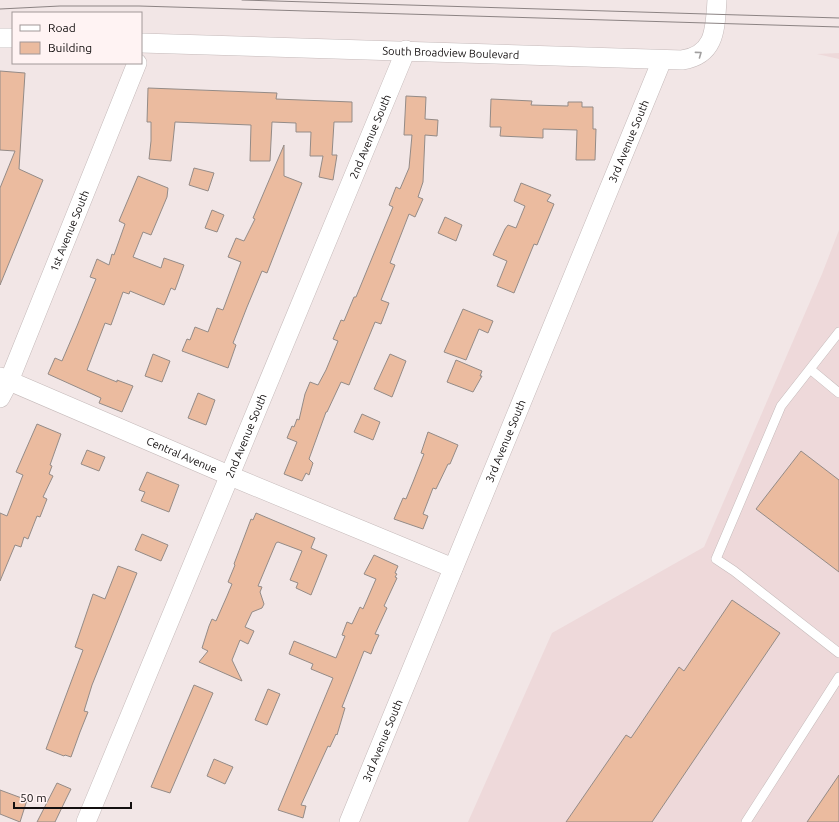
<svg xmlns="http://www.w3.org/2000/svg" width="839" height="822" viewBox="0 0 839 822" font-family="Ubuntu,sans-serif">
	<rect width="100%" height="100%" fill="#f2e6e6"/>
	<path fill="#eed9da" d="M839,53V59L817,54Z
		M839,230V822H468L552,633L704,547L822,274Z"/>
	<path fill="#ebbb9f" stroke="#948b87" d="M0,71L25,73L19,169L43,180L0,285V188L15,151L0,150Z
		M148,88L277,93L276,99L352,102V122H334L332,155H337L333,180L319,177L323,156H310L311,132H296V123L272,122L270,161H250L251,125L175,122L171,161L149,159L151,141V122H147Z
		M406,96L426,97L425,119L438,120L437,136L425,135L423,182L418,197L423,199L415,217L409,214L390,263L395,265L381,300L389,303L381,324L375,322L349,385L341,382L327,412H326L309,459L313,463L309,475L306,473L302,481L284,474L297,442L287,438L292,426L294,427L297,419L299,420L305,394L310,382L318,385L326,370L338,341L333,339L341,320L344,321L354,297H356L393,207L389,205L396,187L400,189L409,168L412,135H404Z
		M491,99L532,101L531,105L568,106V102H582V107H593V129H596L595,160H576L577,130L543,129V138L500,136L501,127H490Z
		M284,145V176L302,183L267,273L262,271L247,307L233,343L236,345L228,368L182,351L187,339L190,340L195,327L208,332L217,308L223,310L241,262L228,257L236,238L244,241L255,219L253,218Z
		M194,168L214,173L208,191L189,185Z
		M138,176L168,188L167,197L151,235L143,232L133,257L161,268L164,258L184,265L175,290L171,288L164,305L130,291L129,294L123,292L111,325L105,323L87,370L117,382V380L133,386L122,412L99,403L101,398L48,374L55,358L62,361L77,326L96,279L90,277L97,259L109,265L112,254L114,255L125,224L119,221Z
		M521,183L551,195L547,201L554,204L537,245L534,244L514,293L497,286L507,261L493,255L505,229L508,225L516,228L525,206L514,201Z
		M212,210L224,215L217,232L205,228Z
		M445,217L462,225L456,241L438,233Z
		M463,309L493,321L488,333L479,329L466,360L444,352Z
		M153,354L170,361L162,382L145,376Z
		M390,354L406,361L392,397L374,389Z
		M456,360L482,371L480,376H482L473,392L447,382Z
		M198,393L215,400L206,425L188,418Z
		M362,414L380,422L373,440L354,432Z
		M37,424L61,434L50,465L52,466L49,474L53,476L43,497L47,499L40,517L37,516L28,539L24,537L21,547L15,545L0,581V513L7,516L23,475L16,472Z
		M428,432L458,445L450,464H448L436,489L433,488L423,514L428,516L423,529L394,519L403,498L406,499L413,482L424,454L421,453Z
		M87,450L105,457L99,471L81,464Z
		M801,451L839,480V572L756,509Z
		M147,472L179,485L169,512L141,501L145,492L139,490Z
		M256,513L315,538L311,548L327,555L311,595L296,588L298,583L290,580L302,551L278,542L276,543L258,586L262,587L260,592L264,604L262,608L252,612L245,627L254,631L248,644L240,640L232,660L242,681L199,662L208,651L202,648L209,626L212,619L216,621L227,596L232,584L228,582L235,565L234,564L251,519L253,520Z
		M142,534L168,545L161,561L135,550Z
		M374,555L398,566L395,573L397,574L395,577L397,578L384,606L387,608L375,634L379,635L374,646L371,654L364,651L342,707L345,708L337,735L336,734L330,747L328,746L301,805L306,806L303,818L278,810L333,678L311,669L313,664L289,654L294,641L336,658L345,636L342,635L347,622L352,624L360,607L363,609L376,579L364,574Z
		M118,566L137,573L92,685L84,711L88,712L80,732L71,757L65,755L64,756L46,749L83,650L75,647L93,594L105,599Z
		M732,600L780,633L652,822H566L626,735L631,738L679,667L684,671Z
		M194,685L213,693L170,793L151,787Z
		M268,689L280,694L267,725L255,720Z
		M214,759L233,767L225,784L207,776Z
		M839,775V822H807Z
		M57,783L71,789L67,797L55,822H37Z
		M0,790L27,800L20,822L0,814Z"/>
	<g fill="none" stroke-linecap="round" stroke-linejoin="round">
		<defs>
			<path id="lane" d="M839,332L810,369L839,393
				M810,369L781,406L716,559L734,571L839,653
				M746,822L839,677"/>
			<g id="street">
				<path d="M0,38H13"/>
				<path id="s1" d="M141,43L682,60C716,55 715,28 717,0"/>
				<path id="s2" d="M0,377L240,480L453,568"/>
				<path id="s3" d="M0,398L9,381L137,63"/>
				<path id="s4" d="M86,822L406,50"/>
				<path id="s5" d="M349,822L662,60"/>
			</g>
		</defs>
		<use href="#lane" stroke="#c5baba" stroke-width="10"/>
		<use href="#street" stroke="#c5baba" stroke-width="20"/>
		<use href="#lane" stroke="#fff" stroke-width="9"/>
		<use href="#street" stroke="#fff" stroke-width="19"/>
		<path stroke="#8c8383" stroke-width="1" d="M242,0L839,18
			M0,9L60,6H139L839,27"/>
	</g>
	<defs><path id="oneway-chevron" d="M-2-3.5L2.5 0L-2 3.5" fill="none" stroke-width="1.6" stroke-linecap="round" stroke-linejoin="round"/></defs>
	<use stroke="#a19f9f" href="#oneway-chevron" transform="translate(699 54) rotate(-36)"/>
	<g text-anchor="middle" stroke-width="3" stroke-linejoin="round" paint-order="stroke">
		<g font-size="11" fill="#130f0f" stroke="#fff3f3">
			<text dy="4" stroke="none"><textPath href="#s1" startOffset="310">South Broadview Boulevard</textPath></text>
			<text dy="4" stroke="none"><textPath href="#s4" startOffset="742">2nd Avenue South</textPath></text>
			<text dy="4" stroke="none"><textPath href="#s5" startOffset="736">3rd Avenue South</textPath></text>
			<text dy="4" stroke="none"><textPath href="#s3" startOffset="181">1st Avenue South</textPath></text>
			<text dy="4" stroke="none"><textPath href="#s4" startOffset="418">2nd Avenue South</textPath></text>
			<text dy="4" stroke="none"><textPath href="#s5" startOffset="412">3rd Avenue South</textPath></text>
			<text dy="4" stroke="none"><textPath href="#s2" startOffset="198">Central Avenue</textPath></text>
			<text dy="4" stroke="none"><textPath href="#s5" startOffset="88">3rd Avenue South</textPath></text>
		</g>
	</g>
	<rect x="12" y="12" width="130" height="52" fill="#fff3f3" stroke="#a19898"/>
	<rect x="20" y="25" width="20" height="6" fill="#ffffff" stroke="#a19898"/>
	<text x="48" y="32" font-size="12" fill="#130f0f">Road</text>
	<rect x="20" y="42" width="20" height="12" fill="#ebbb9f" stroke="#a19898"/>
	<text x="48" y="52" font-size="12" fill="#130f0f">Building</text>
	<path d="M14 802v6h117v-6" fill="none" stroke="#130f0f" stroke-width="2"/>
	<text x="20" y="802" font-size="12" fill="#130f0f" stroke="#fff3f3" stroke-width="3" paint-order="stroke">50 m</text>
</svg>
